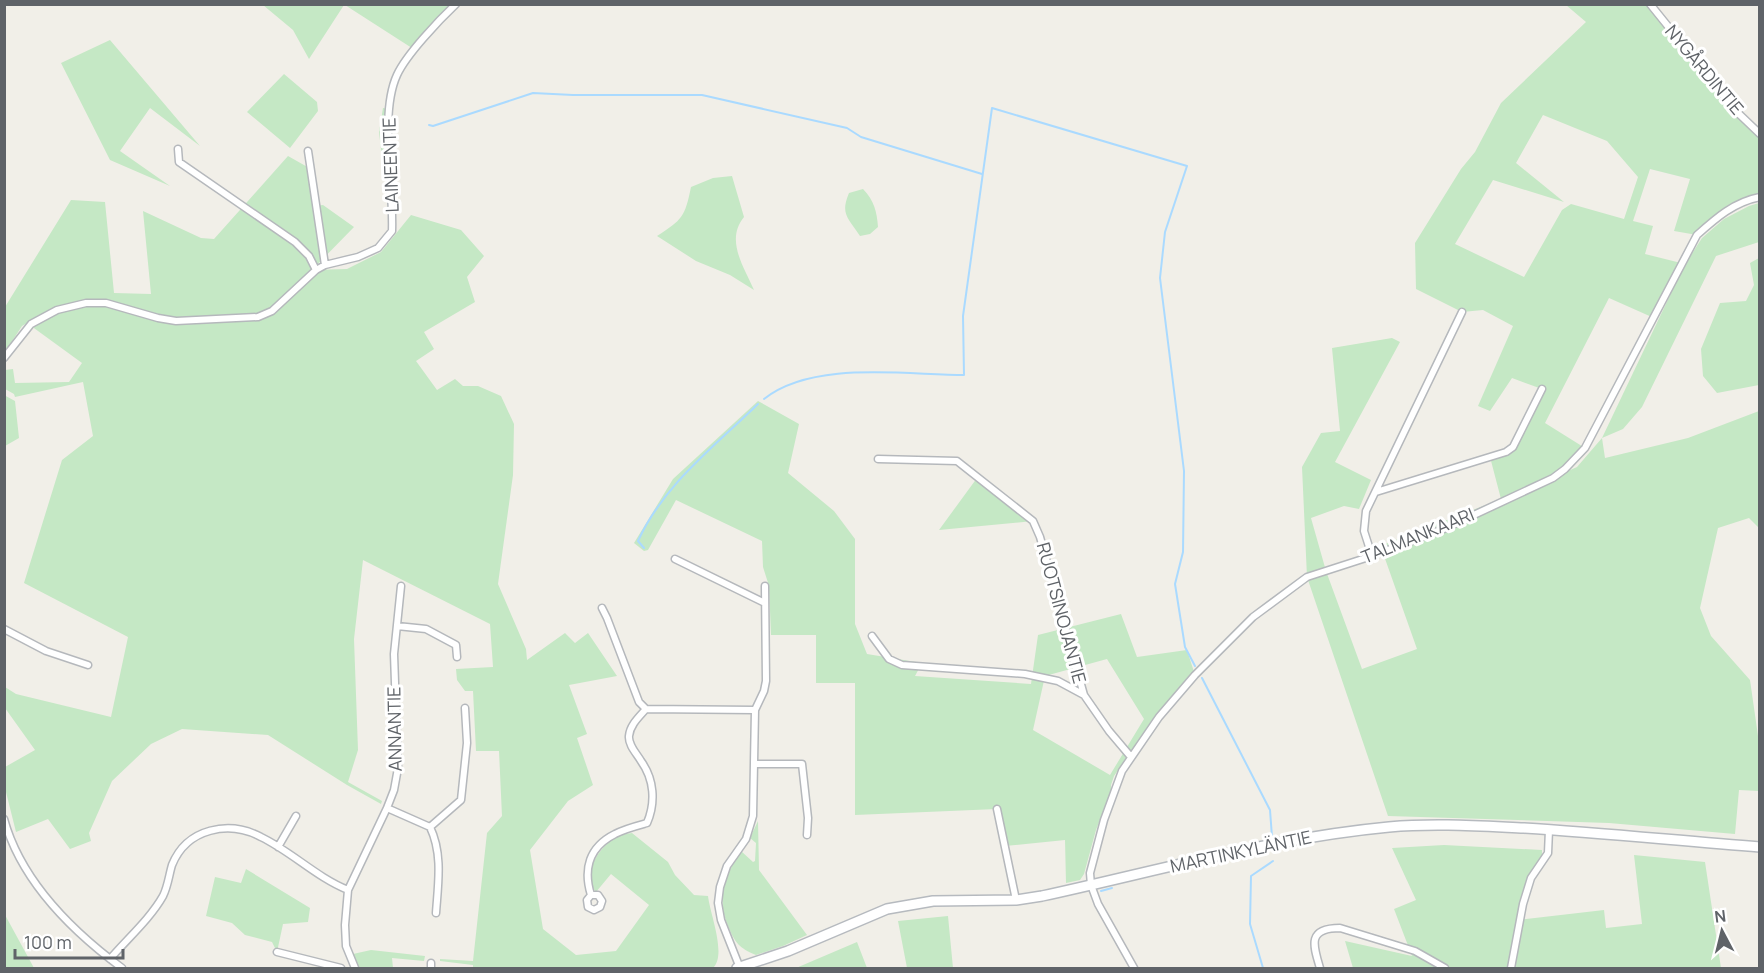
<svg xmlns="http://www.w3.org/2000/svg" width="1764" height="973" viewBox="0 0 1764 973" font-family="Manrope,sans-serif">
	<rect width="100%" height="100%" fill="#f1efe8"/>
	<path fill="#c5e8c5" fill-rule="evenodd" d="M263,5H344L309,59L293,30Z
		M345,5H456L415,50Z
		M1566,5H1650L1759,134V197L1747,200L1697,235L1674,231L1690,179L1650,169L1633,221L1653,226L1645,254L1681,263L1654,318L1609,298L1545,423L1585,448L1557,476L1577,467L1602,438L1684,266L1702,238L1724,219L1749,206L1759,203V242L1716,256L1642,407L1623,429L1602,438L1605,458L1688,438L1759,411V528L1749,518L1718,528L1700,608L1711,636L1750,680L1759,743V791L1739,790L1735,834L1609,823L1388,816L1307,577L1302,467L1321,433L1340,431L1332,348L1392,338L1400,342L1335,462L1371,480L1359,509L1344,506L1311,518L1326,571L1362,669L1417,649L1383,553L1372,556L1370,550L1501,499L1490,457L1513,447L1542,389L1512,378L1490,411L1478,406L1513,326L1483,310L1462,312L1416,289L1415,243L1461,169L1475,152L1501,103L1586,22ZM1543,115L1607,141L1638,177L1624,219L1571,204L1562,210L1524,277L1455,244L1493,180L1564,202L1516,163Z
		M110,40L200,146L150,108L120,151L170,186L110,160L61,63Z
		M284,74L317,102L318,111L290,148L247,112Z
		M383,108L389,109L391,173L384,174L379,132Z
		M288,156L311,169L314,206L323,205L354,227L312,270L347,269L381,252L411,215L461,230L484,256L467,277L475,302L424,332L434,349L416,361L437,390L455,379L463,386H478L501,396L514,424L513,475L498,584L526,649L527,660L565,633L575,643L588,633L617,676L569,685L587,734L577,738L593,785L568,801L530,850L543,929L576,955L616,951L649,905L611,874L596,892C580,874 601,844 618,836C622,834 628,834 632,833L668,862L675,875L694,895L708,896C710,914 727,955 713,968H473V965L440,961V959L473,961L487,833L502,816L499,751H476L473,691H465L457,680L456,669L493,667L490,624L363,560L354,639L358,750L348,782L382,801L381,804L347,785L268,735L182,729L151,744L112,781L89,833L91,841L70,849L48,819L16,832L5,788V767L35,750L5,708V687L16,694L111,717L128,637L24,583L62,460L93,436L83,382L15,397L14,394L5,389V370L13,369L15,383L69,382L82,363L27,323L22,326L5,352V307L71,200L105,202L114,293L151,294L143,211L201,238L214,239Z
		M732,176L744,217C725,240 744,267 754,290L730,275L696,261L657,236C682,220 685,217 691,187L713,178Z
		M863,189C874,200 877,212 878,227L870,234L860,236C848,218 840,214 849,193Z
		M1759,258V385L1717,393L1703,376L1701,349L1720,303L1746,301L1754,285L1750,263Z
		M4,395L15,401L19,438L5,446Z
		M758,401L799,424L788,473L834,511L855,539V624L867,654L922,663L915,676L1031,684L1038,635L1121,614L1137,657L1187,650L1195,675L1159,717L1157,713L1114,776L1111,785V791L1096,830L1084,874L1080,880L1066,883L1065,840L1005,846L997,809L855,815V683H816V635H771L769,586L763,567L762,541L676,500L648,550L644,551L634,543L673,479ZM1107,659L1144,719L1110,775L1033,730L1045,676Z
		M977,478L1033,521L939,530Z
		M758,821L759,870L807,935L783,946L756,955C739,948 735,943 728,926C716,898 725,875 741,851L753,862L755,861L756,843L750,838Z
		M1444,845L1542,850V856L1527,878L1517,920L1604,910L1606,928L1642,924L1634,855L1705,862L1721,968H1353L1345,941L1412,956L1394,909L1416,900L1392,848Z
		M246,869L310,908L308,922L283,924L277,952L272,942L245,935L232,923L206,916L215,877L241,883Z
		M4,913L34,968H5Z
		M948,916L953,968H907L898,921Z
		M857,942L867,968H796Z
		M371,950L425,956L424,961L392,958L393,968H359L353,954Z"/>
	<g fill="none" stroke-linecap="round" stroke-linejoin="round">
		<path stroke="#aadaff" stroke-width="2" d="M429,125L433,126L533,93L573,95H702L847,128L861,137L982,174
			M764,399C813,360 905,375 964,375L963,316L992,108L1187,166L1165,232L1160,278L1184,471L1183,552L1175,584L1185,647L1195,666
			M644,548L638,541C664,484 715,446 758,404
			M1202,678L1270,810L1272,837
			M1273,850V851
			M1101,891L1112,888
			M1263,968L1250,924L1251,876L1273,861"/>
		<defs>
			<path id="street" d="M1650,4L1738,113L1760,134
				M178,149L179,162L295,242L309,256L316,270
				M308,151L325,265
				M4,358L31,324L57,310L86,303H106L158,318L176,321L258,317L272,311L316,270L325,265L358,257L378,248L392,231C394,188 379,114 397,75C406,55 439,20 456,4
				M878,459L957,461L1033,521L1040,537L1084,695L1109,731L1131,757
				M1376,492L1506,452L1513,447L1542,389
				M1372,556L1364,531L1366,511L1462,312
				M675,559L765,603
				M602,608L607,618L639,702L646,709L755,710
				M397,626L426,629L456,645L457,657
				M4,629L46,651L88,665
				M872,636L889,659L902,665L1025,674L1058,681L1084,695
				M754,764H802L808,818L807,835
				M387,808L430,827L461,800L467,743L465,708
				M997,809L1016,900
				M4,819C21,881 72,931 122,968
				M430,827C443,854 438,884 436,913
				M278,847L296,816
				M591,895C583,869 589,847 615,834C624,829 636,826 647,823C656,802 654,779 641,761C637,754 628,745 629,736C630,725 639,717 646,709
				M591,895H598L602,901L600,907L594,910L588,907L587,900Z
				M277,952L341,968
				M110,959C127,939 150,919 163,896C168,886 169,875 172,865C187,828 229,820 261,837C292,852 316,877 348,890
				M355,968L346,946L345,925L348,890L387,808L394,790L398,768L394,654L401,586
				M431,968V963
				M740,968L721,920L718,903L720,887L727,866L746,839L753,816L755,710L764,691L766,681L765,586
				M1134,968L1098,904L1091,885L1090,873L1104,820L1122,771L1159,717L1195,675L1253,617L1307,577L1372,556L1446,528L1553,478L1565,469L1585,448L1697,235C1716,218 1734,202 1760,197
				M1320,968C1313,945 1307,928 1340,928L1415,951L1445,968
				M1511,968L1523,904L1531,878L1548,853L1549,830"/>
			<path id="secondary" d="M737,968L788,951L887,909L933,901L1016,900L1042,896C1157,871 1271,838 1389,827C1434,823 1479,826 1524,828C1603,833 1681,841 1760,847"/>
		</defs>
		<use href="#street" stroke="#b5b8bc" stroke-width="9"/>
		<use href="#secondary" stroke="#b6babf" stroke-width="12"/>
		<use href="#street" stroke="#fff" stroke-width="6"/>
		<use href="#secondary" stroke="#fff" stroke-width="9"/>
	</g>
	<g text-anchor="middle" stroke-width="6" stroke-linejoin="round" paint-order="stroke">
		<g font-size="18" fill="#5f6368" stroke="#fff">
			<text transform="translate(1704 70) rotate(50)" y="6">NYGÅRDINTIE</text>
			<text transform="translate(391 165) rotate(-92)" y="6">LAINEENTIE</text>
			<text transform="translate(1418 536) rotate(-22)" y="6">TALMANKAARI</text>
			<text transform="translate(1061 613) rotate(75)" y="6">RUOTSINOJANTIE</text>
			<text transform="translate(395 729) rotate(-91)" y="6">ANNANTIE</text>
			<text transform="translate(1241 852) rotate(-12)" y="6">MARTINKYLÄNTIE</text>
		</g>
	</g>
	<rect width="1764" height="973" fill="none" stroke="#5f6368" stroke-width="12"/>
	<g transform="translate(1722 931) rotate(353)" stroke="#ffffff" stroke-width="4.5" paint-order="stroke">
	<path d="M0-4.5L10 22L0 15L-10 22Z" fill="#5f6368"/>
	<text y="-9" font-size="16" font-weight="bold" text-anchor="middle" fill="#5f6368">N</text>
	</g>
	<path d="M15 949v9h108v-9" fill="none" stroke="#5f6368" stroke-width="3"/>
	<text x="24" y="949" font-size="18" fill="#5f6368" stroke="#ffffff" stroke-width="4.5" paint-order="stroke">100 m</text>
</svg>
